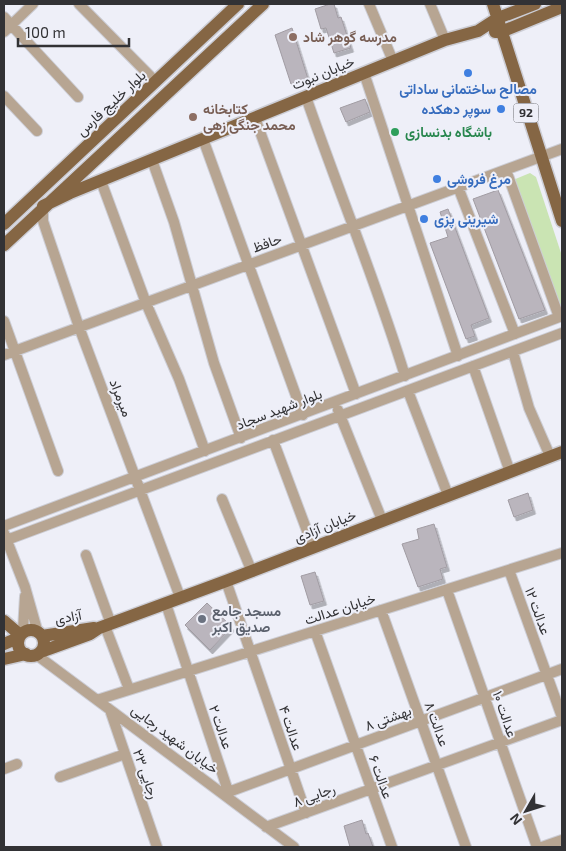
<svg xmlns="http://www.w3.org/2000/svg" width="566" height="851" viewBox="0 0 566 851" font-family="'Exo 2',Vazirmatn,sans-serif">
	<defs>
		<filter id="shadow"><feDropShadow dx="2.5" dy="4" stdDeviation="0" flood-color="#0004"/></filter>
	</defs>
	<rect width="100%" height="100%" fill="#eeeff8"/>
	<path fill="#cae4b3" d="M530,173L536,177L562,256V308L560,309L513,180Z"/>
	<path fill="#bab5bd" stroke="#a19ca3" filter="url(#shadow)" d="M330,4H334L338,18L341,17L351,48L334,53L326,28L321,29L315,9Z
		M292,28L308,79L291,84L275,35Z
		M365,99L370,112L346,122L340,108Z
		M498,190L545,310L519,319L473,199Z
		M448,209L489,318L471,325L475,336L466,339L430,243L448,237L440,212Z
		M528,493L533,510L514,517L508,500Z
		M434,524L447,567L440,569L443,579L418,587L402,544L419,539L417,529Z
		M315,572L324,601L310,605L301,576Z
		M207,603L232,627L210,650L185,625Z
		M362,820L366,834L368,833L373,847H350L344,826Z"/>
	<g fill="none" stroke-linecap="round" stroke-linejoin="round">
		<defs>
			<path id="minor" d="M79,4L156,82
				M369,4L393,61
				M430,4L445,40
				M4,17L78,97
				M4,32L33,4
				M364,73L458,356
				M4,96L37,131
				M306,97C338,190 376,281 405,376
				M255,118L356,394
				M203,139L303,415
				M152,160L174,222L214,363L241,438
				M506,170L559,317
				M101,181L146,303L179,379L205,451
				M458,187L515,334
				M43,206V221L79,327L180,597
				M4,321L58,471
				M513,352L529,408L550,456
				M4,355L562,149
				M473,366L510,472
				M408,391L448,495
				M338,410L382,520
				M273,440L313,547
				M222,499L252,572
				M4,526L562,316
				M4,533L25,587L38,633
				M4,541L562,333
				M86,555L111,624
				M509,570L562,717
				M226,581L306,813
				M447,590L537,847
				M166,604L228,791
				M381,610L466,847
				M105,626L129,689
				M23,630L25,596
				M315,631L392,847
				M38,656L294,847
				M97,700L562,553
				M110,710L157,847
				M4,769L17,764
				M60,777L125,754
				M223,794L562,669
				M266,827L562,720
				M542,847L562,840"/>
			<path id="major" d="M493,4L562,221
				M495,32H501L562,7
				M43,206L70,193L445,40L478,31L498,18L535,4
				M4,224L238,4
				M4,245L263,4
				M4,621L19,634
				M18 643a13 13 0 1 1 26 0a13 13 0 1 1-26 0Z
				M42,636L94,628
				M4,644L18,638
				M43,651L90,634L99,628L226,581L562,452
				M4,659L26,654"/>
		</defs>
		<use href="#minor" stroke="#cccdd5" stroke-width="12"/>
		<use href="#major" stroke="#cccdd5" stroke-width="15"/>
		<use href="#minor" stroke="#b7a592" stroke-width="10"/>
		<use href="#major" stroke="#856644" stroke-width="12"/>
	</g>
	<g fill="#8d6e63" stroke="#eeeff8" stroke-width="2">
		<circle cx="293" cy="37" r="5"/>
		<circle cx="193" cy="117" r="5"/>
	</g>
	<g fill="#3f7fe0" stroke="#eeeff8" stroke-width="2">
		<circle cx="468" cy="73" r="5"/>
		<circle cx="501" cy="109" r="5"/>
		<circle cx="437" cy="179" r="5"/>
		<circle cx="424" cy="219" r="5"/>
	</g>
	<circle fill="#2e9e5b" stroke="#eeeff8" stroke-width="2" cx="395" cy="132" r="5"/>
	<circle fill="#6b7280" stroke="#eeeff8" stroke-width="2" cx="202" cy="619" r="5"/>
	<g text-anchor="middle" stroke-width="4" stroke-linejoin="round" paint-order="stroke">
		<rect fill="#eeeff8" stroke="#6a6b70" stroke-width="1" x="513.5" y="103.5" width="25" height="19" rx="4"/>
		<g font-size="12" font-weight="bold" fill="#323235">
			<text x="526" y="117">92</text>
		</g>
		<g font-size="14" font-weight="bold" fill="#785e54" stroke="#eeeff8" text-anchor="start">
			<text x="303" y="42">مدرسه گوهر شاد</text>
			<text x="203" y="114">کتابخانه<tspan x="203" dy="16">محمد جنگی زهی</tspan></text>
		</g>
		<g font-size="14" fill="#323235" stroke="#eeeff8">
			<text transform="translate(323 73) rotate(-22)" y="5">خیابان نبوت</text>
			<text transform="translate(111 103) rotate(-43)" y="5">بلوار خلیج فارس</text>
			<text transform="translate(267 243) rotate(-20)" y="5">حافظ</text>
			<text transform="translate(121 398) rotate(69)" y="5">میرمراد</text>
			<text transform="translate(279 409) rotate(-21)" y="5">بلوار شهید سجاد</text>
			<text transform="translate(325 526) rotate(-22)" y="5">خیابان آزادی</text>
			<text transform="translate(340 609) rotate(-18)" y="5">خیابان عدالت</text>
			<text transform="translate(538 611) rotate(70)" y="5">عدالت ۱۲</text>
			<text transform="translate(68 617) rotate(-11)" y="5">آزادی</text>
			<text transform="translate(505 714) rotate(71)" y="5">عدالت ۱۰</text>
			<text transform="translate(388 718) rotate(-20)" y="5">بهشتی ۸</text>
			<text transform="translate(437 724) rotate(70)" y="5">عدالت ۸</text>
			<text transform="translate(221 727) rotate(71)" y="5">عدالت ۲</text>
			<text transform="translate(291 728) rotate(71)" y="5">عدالت ۴</text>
			<text transform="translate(175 739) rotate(37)" y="5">خیابان شهید رجایی</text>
			<text transform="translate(146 774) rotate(71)" y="5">رجایی ۲۳</text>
			<text transform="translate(381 777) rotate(70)" y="5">عدالت ۶</text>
			<text transform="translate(314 795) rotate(-20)" y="5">رجایی ۸</text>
		</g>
		<g font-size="14" font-weight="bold" fill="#366cbe" stroke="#eeeff8" text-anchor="start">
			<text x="468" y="94" text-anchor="middle">مصالح ساختمانی ساداتی</text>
			<text x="491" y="114" text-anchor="end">سوپر دهکده</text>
			<text x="447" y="184">مرغ فروشی</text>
			<text x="434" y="224">شیرینی پزی</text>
		</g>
		<g font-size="14" font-weight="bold" fill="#27864d" stroke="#eeeff8" text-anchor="start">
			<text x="405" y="137">باشگاه بدنسازی</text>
		</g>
		<g font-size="14" font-weight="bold" fill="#5b616d" stroke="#eeeff8" text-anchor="start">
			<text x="212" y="616">مسجد جامع<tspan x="212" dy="16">صدیق اکبر</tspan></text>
		</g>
	</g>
	<rect width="566" height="851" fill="none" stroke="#323235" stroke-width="10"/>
	<g transform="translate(526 811) rotate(231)" stroke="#eeeff8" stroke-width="4" paint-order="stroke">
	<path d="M0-4L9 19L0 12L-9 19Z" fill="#323235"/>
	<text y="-8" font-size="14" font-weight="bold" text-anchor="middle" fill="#323235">N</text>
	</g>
	<path d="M18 38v8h111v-8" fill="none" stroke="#323235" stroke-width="2.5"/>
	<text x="25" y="38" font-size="15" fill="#323235" stroke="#eeeff8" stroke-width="4" paint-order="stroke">100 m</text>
</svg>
